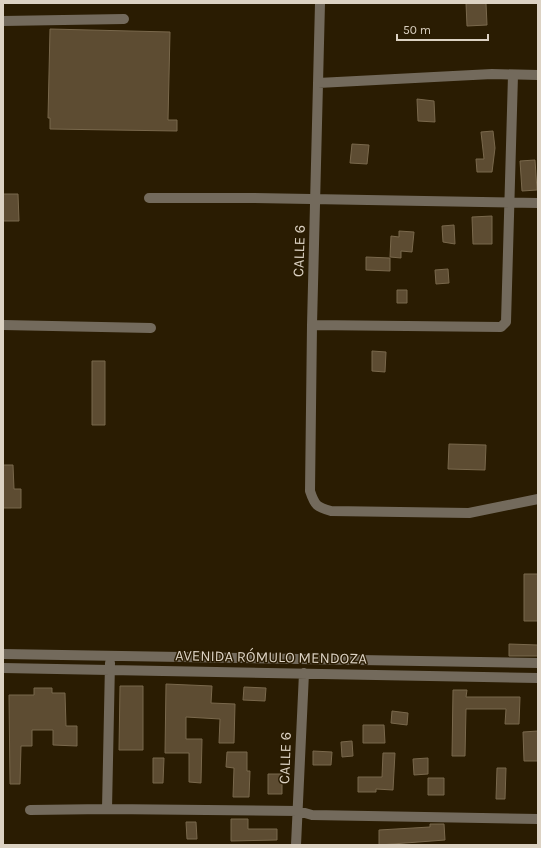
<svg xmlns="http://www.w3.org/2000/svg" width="541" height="848" viewBox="0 0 541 848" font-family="Karla,sans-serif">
	<rect width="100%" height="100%" fill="#2a1c02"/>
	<path fill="#5d4c32" stroke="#79684c" d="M466,3H486L487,25L467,26Z
		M50,29L170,32L168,120H177V131L50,129V118H48Z
		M417,99L434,101L435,122L418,121Z
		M493,131L495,148L492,172H477L476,159H484L481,132Z
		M352,144L369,145L367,164L350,163Z
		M535,160L537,190L522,191L520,161Z
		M3,194H18L19,221H3Z
		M492,216V244H473L472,217Z
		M454,225L455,244L443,242L442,226Z
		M399,231L414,232L412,252L401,251V258L390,257L391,236L399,237Z
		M366,257L390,258V271L366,270Z
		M448,269L449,283L436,284L435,270Z
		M397,290H407V303H397Z
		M372,351L386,352L385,372L372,371Z
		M92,361H105V425H92Z
		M449,444L486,445L485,470L448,469Z
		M3,465H13L14,489H21V508H3Z
		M524,574H538V621H524Z
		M509,644L538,645V656H509Z
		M166,684L212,686L211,703L235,704L234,743H219L220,719L186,717V739H202L201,783L189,782V753H165Z
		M120,686H143V750H119Z
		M244,687L266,688L265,701L243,700Z
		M34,688H52V693H65L66,726H77V746L53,745V730H32V746H21L20,784H10L9,695H34Z
		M453,690H467L466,697H520L519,724H505L506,709H466L465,756H452Z
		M392,711L408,713L407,725L391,723Z
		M363,725H384L385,743H363Z
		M538,731V761H524L523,732Z
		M352,741L353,756L342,757L341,742Z
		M313,751L332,752L331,765H313Z
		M227,752H247V771H250L249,797H233L234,768L226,767Z
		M383,753H395L393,790L376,789V792H358V777H382Z
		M153,758H164L163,783H153Z
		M428,758V774L414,775L413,759Z
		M497,768H506L505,799H496Z
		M268,774H282V794H268Z
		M428,778H444V795H428Z
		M231,819H248V829H277V840L231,841Z
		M186,822H196L197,839H187Z
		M430,824H444L445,840L379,845V830L430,827Z"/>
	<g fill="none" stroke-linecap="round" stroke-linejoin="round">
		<path stroke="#736a5c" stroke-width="10" d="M320,3L312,325L310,491C315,506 317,507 331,511L469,513L538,499
			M3,21L124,19
			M318,83L492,74L538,75
			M149,198H254L538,203
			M3,325L151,328
			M312,325L501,327L506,322L513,75
			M3,654L538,663
			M3,668L538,678
			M107,809L110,663
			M30,810L107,809L298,811L312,815L538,819
			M296,845L304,673"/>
	</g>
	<g text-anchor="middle" stroke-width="3" stroke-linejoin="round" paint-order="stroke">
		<g font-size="15" fill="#dcd2c3" stroke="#2a1c02">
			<text transform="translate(299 251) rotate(-88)" y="5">CALLE 6</text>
			<text transform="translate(271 657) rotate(1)" y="5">AVENIDA RÓMULO MENDOZA</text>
			<text transform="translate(285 758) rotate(-88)" y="5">CALLE 6</text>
		</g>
	</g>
	<rect width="541" height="848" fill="none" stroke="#dcd2c3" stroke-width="8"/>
	<path d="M397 34v6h91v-6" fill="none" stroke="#dcd2c3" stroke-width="2"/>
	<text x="403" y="34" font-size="12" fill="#dcd2c3" stroke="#2a1c02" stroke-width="3" paint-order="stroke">50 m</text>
</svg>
